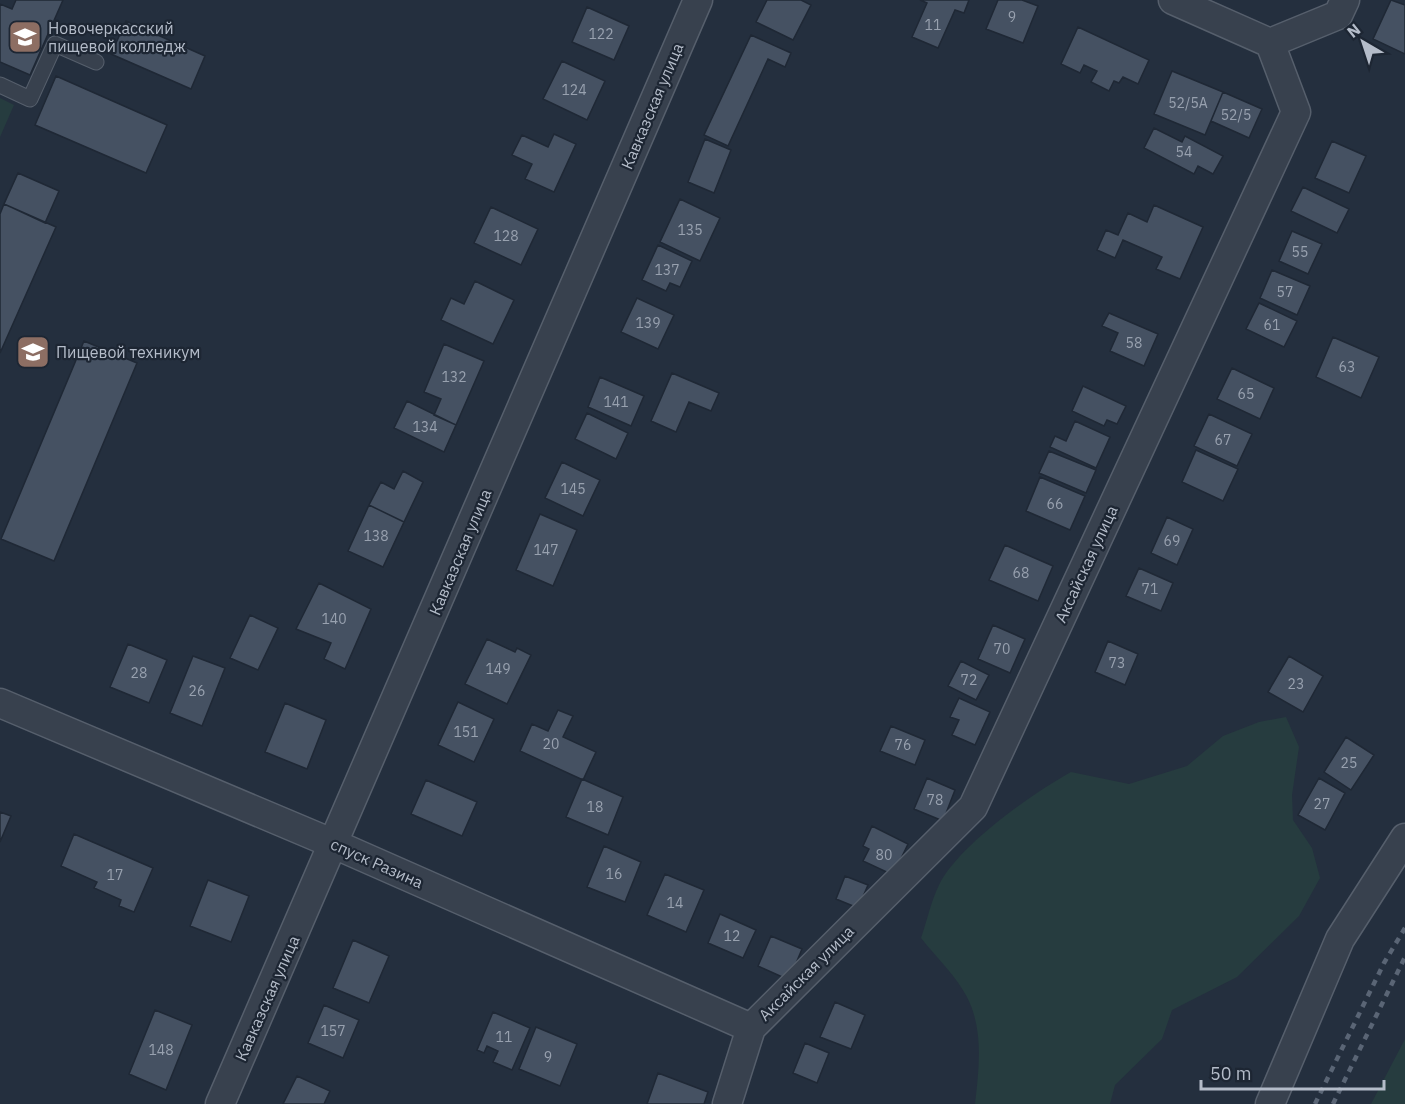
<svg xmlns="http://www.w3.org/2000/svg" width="1405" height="1104" viewBox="0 0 1405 1104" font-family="'IBM Plex Sans',sans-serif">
	<rect width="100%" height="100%" fill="#242f3e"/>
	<path fill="#263c3f" d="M0,98L14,105L0,137Z
		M1286,717L1299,747L1292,795L1293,820L1312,848L1320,878L1299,916L1237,977L1172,1010L1162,1039L1115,1085L1110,1104H975C979,1069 984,1030 967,997C956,976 936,957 921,938C927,921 931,901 939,885C958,846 1033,793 1071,772L1129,784L1187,766L1223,736L1259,722Z
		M1405,1039V1104H1371Z"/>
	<path fill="#455162" stroke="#1f2835" stroke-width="1.5" d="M16,0H63L30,75L0,62V4L12,9Z
		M767,0H801L811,5L793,40L756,22Z
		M920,0H969L964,13L955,10L938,48L912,37L927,3Z
		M998,0H1022L1038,6L1023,43L986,29Z
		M1391,0L1405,5V54L1373,39Z
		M587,7L629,26L614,60L572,42Z
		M126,21L205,56L191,89L111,54Z
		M1078,27L1149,60L1138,84L1123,77L1119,83L1114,81L1109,91L1091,82L1097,71L1084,65L1080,73L1061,64Z
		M751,35L791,53L785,67L768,59L728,146L704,135Z
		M562,61L605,81L587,120L543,99Z
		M1172,71L1223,92L1205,135L1154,114Z
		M56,76L167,125L146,173L35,125Z
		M1223,92L1262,109L1249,138L1211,121Z
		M1154,128L1182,142L1185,136L1223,156L1213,174L1198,166L1194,174L1144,148Z
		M554,134L576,144L554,192L525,179L532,164L512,155L522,135L548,147Z
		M705,139L731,150L714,193L688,182Z
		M1332,141L1366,156L1349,193L1315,178Z
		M18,173L59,191L45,223L4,204Z
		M1303,187L1349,209L1337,233L1291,211Z
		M680,199L720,218L700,261L660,242Z
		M4,204L56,227L0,353V214Z
		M1154,205L1203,227L1180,279L1156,269L1162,257L1123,240L1115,258L1097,250L1106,230L1118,235L1128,213L1147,222Z
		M491,207L538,229L521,265L474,243Z
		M1292,231L1322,244L1308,274L1279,261Z
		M658,245L692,261L680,287L670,283L666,291L642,280Z
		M1272,270L1310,286L1297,315L1260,298Z
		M475,281L514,300L493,344L441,320L451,298L464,304Z
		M637,298L674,315L658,349L621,332Z
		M1259,303L1297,321L1284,347L1246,329Z
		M1109,313L1158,334L1144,366L1110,351L1118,333L1102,326Z
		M1333,337L1379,357L1361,398L1316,377Z
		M84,341L137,363L54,561L1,539Z
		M444,344L484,361L456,425L434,415L441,399L424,392Z
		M1232,368L1274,388L1260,419L1217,399Z
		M672,373L719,393L711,411L689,402L676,432L651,421Z
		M600,377L644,396L631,426L588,407Z
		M1083,386L1126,406L1117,424L1107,420L1104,426L1072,411Z
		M407,401L456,425L444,452L394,428Z
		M587,413L628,433L616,459L575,439Z
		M1209,414L1252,434L1237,466L1194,446Z
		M1075,421L1110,437L1096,468L1050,447L1055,436L1066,441Z
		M1196,450L1238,469L1223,501L1182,482Z
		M1049,451L1096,470L1086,493L1039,473Z
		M562,462L600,480L583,516L545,498Z
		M403,471L423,482L404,522L369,505L381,482L394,489Z
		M1040,477L1085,496L1070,530L1026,511Z
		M369,505L404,522L383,567L348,551Z
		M540,514L577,530L553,586L516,570Z
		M1167,517L1193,529L1177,565L1151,553Z
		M1005,545L1053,566L1038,601L989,580Z
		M1139,568L1173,583L1161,611L1126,596Z
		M319,583L371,609L345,669L324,659L331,643L296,629Z
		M250,615L278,628L258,670L230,658Z
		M993,625L1025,639L1010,673L978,659Z
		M487,639L515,652L517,648L531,655L507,704L465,684Z
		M1108,641L1138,654L1125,685L1095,672Z
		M128,644L167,660L149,703L110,687Z
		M193,656L225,668L202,726L170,713Z
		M1289,656L1323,676L1303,712L1268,692Z
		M961,661L989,675L976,700L948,686Z
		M959,698L990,712L975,745L952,735L959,720L950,717Z
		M458,702L494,719L474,762L438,745Z
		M285,703L326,720L307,769L265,752Z
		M558,710L573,716L563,737L596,752L583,780L520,751L532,724L548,731Z
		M891,726L925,740L915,765L880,751Z
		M1346,737L1374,755L1351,790L1324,772Z
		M927,778L955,790L943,821L914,809Z
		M1319,778L1345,793L1325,830L1298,815Z
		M582,779L623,797L608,835L566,817Z
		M426,780L477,802L462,836L411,814Z
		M0,812L11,816L0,842Z
		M872,826L908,844L893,875L863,861L869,849L863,846Z
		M74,834L153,868L134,912L119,906L121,900L94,888L97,882L61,866Z
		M604,846L641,862L625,902L587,887Z
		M665,874L704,890L686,932L647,915Z
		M845,876L868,885L858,908L836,899Z
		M208,880L249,896L231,942L190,926Z
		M720,914L756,930L743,958L708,943Z
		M771,936L802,949L789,980L758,966Z
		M353,940L389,956L369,1003L333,988Z
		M835,1002L865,1015L851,1049L820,1037Z
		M324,1005L359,1020L343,1058L308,1043Z
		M155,1010L192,1025L166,1090L129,1074Z
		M493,1012L530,1028L512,1070L493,1062L498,1051L487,1046L484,1053L477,1050Z
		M536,1027L577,1044L560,1086L519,1069Z
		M805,1043L829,1053L817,1083L793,1073Z
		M658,1073L708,1092L704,1104H647Z
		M297,1076L330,1091L324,1104H283Z"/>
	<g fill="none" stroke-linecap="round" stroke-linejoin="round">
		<defs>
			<path id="lane" d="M0,85L30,99L55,44L96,62"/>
			<path id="street" d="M1173,0L1270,43
				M0,703L334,844L751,1028
				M220,1104L698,0
				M727,1104L751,1028L973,807L1296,112L1270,43L1338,15L1345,0
				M1270,1104L1340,939L1405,838"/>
		</defs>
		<use href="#lane" stroke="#565f6c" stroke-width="17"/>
		<use href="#street" stroke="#565f6c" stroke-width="31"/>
		<use href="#lane" stroke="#38414e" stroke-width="15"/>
		<use href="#street" stroke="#38414e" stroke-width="28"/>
		<path stroke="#5a6575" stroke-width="4.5" stroke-dasharray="6 6" stroke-linecap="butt" d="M1315,1104L1384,963L1405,928
			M1333,1104L1405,957"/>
	</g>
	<defs>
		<symbol id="university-square" viewBox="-11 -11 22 22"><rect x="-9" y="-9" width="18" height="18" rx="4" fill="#8d6e63" stroke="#1d2633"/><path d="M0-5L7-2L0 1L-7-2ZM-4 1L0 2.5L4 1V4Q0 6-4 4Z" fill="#fff"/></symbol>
	</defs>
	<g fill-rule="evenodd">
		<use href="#university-square" x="6" y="18" width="38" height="38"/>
		<use href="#university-square" x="14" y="333" width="38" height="38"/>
	</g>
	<g text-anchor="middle" stroke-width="4.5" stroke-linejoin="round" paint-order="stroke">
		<g font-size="14" fill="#98a1af">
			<text x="1012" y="22">9</text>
			<text x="933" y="30">11</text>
			<text x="601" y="39">122</text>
			<text x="574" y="95">124</text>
			<text x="1188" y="108">52/5А</text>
			<text x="1236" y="120">52/5</text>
			<text x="1184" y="157">54</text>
			<text x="690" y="235">135</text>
			<text x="506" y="241">128</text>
			<text x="1300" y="257">55</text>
			<text x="667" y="275">137</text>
			<text x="1285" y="297">57</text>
			<text x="648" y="328">139</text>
			<text x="1272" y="330">61</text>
			<text x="1134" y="348">58</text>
			<text x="1347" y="372">63</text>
			<text x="454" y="382">132</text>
			<text x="1246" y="399">65</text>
			<text x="616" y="407">141</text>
			<text x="425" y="432">134</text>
			<text x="1223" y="445">67</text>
			<text x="573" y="494">145</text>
			<text x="1055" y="509">66</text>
			<text x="376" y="541">138</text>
			<text x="1172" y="546">69</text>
			<text x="546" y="555">147</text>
			<text x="1021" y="578">68</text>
			<text x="1150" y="594">71</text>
			<text x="334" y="624">140</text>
			<text x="1002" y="654">70</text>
			<text x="1117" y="668">73</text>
			<text x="498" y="674">149</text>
			<text x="139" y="678">28</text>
			<text x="969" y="685">72</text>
			<text x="1296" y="689">23</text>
			<text x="197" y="696">26</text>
			<text x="466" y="737">151</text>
			<text x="551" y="749">20</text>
			<text x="903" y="750">76</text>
			<text x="1349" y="768">25</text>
			<text x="935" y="805">78</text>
			<text x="1322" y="809">27</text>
			<text x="595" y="812">18</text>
			<text x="884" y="860">80</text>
			<text x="614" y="879">16</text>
			<text x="115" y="880">17</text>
			<text x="675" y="908">14</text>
			<text x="732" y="941">12</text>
			<text x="333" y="1036">157</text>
			<text x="504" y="1042">11</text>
			<text x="161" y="1055">148</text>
			<text x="548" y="1062">9</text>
		</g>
		<g font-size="16" fill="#b4bcc9" stroke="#1d2633" text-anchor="start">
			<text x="48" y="34">Новочеркасский<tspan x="48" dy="18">пищевой колледж</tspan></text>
			<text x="56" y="358">Пищевой техникум</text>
		</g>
		<g font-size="16" fill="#b4bcc9" stroke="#1d2633">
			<text transform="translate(652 106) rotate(-67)" y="6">Кавказская улица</text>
			<text transform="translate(460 552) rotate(-67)" y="6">Кавказская улица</text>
			<text transform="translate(1086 564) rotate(-65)" y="6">Аксайская улица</text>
			<text transform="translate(377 863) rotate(24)" y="6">спуск Разина</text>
			<text transform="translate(806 973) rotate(-45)" y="6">Аксайская улица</text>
			<text transform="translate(267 998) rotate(-66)" y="6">Кавказская улица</text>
		</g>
	</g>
	<g transform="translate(1363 42) rotate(321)" stroke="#1d2633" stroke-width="4.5" paint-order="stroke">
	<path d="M0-4.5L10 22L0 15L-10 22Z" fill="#b4bcc9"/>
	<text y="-9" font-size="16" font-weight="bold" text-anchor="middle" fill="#b4bcc9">N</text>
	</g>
	<path d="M1201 1080v9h183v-9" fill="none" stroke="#b4bcc9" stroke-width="3"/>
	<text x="1210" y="1080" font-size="18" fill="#b4bcc9" stroke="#1d2633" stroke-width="4.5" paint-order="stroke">50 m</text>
</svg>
